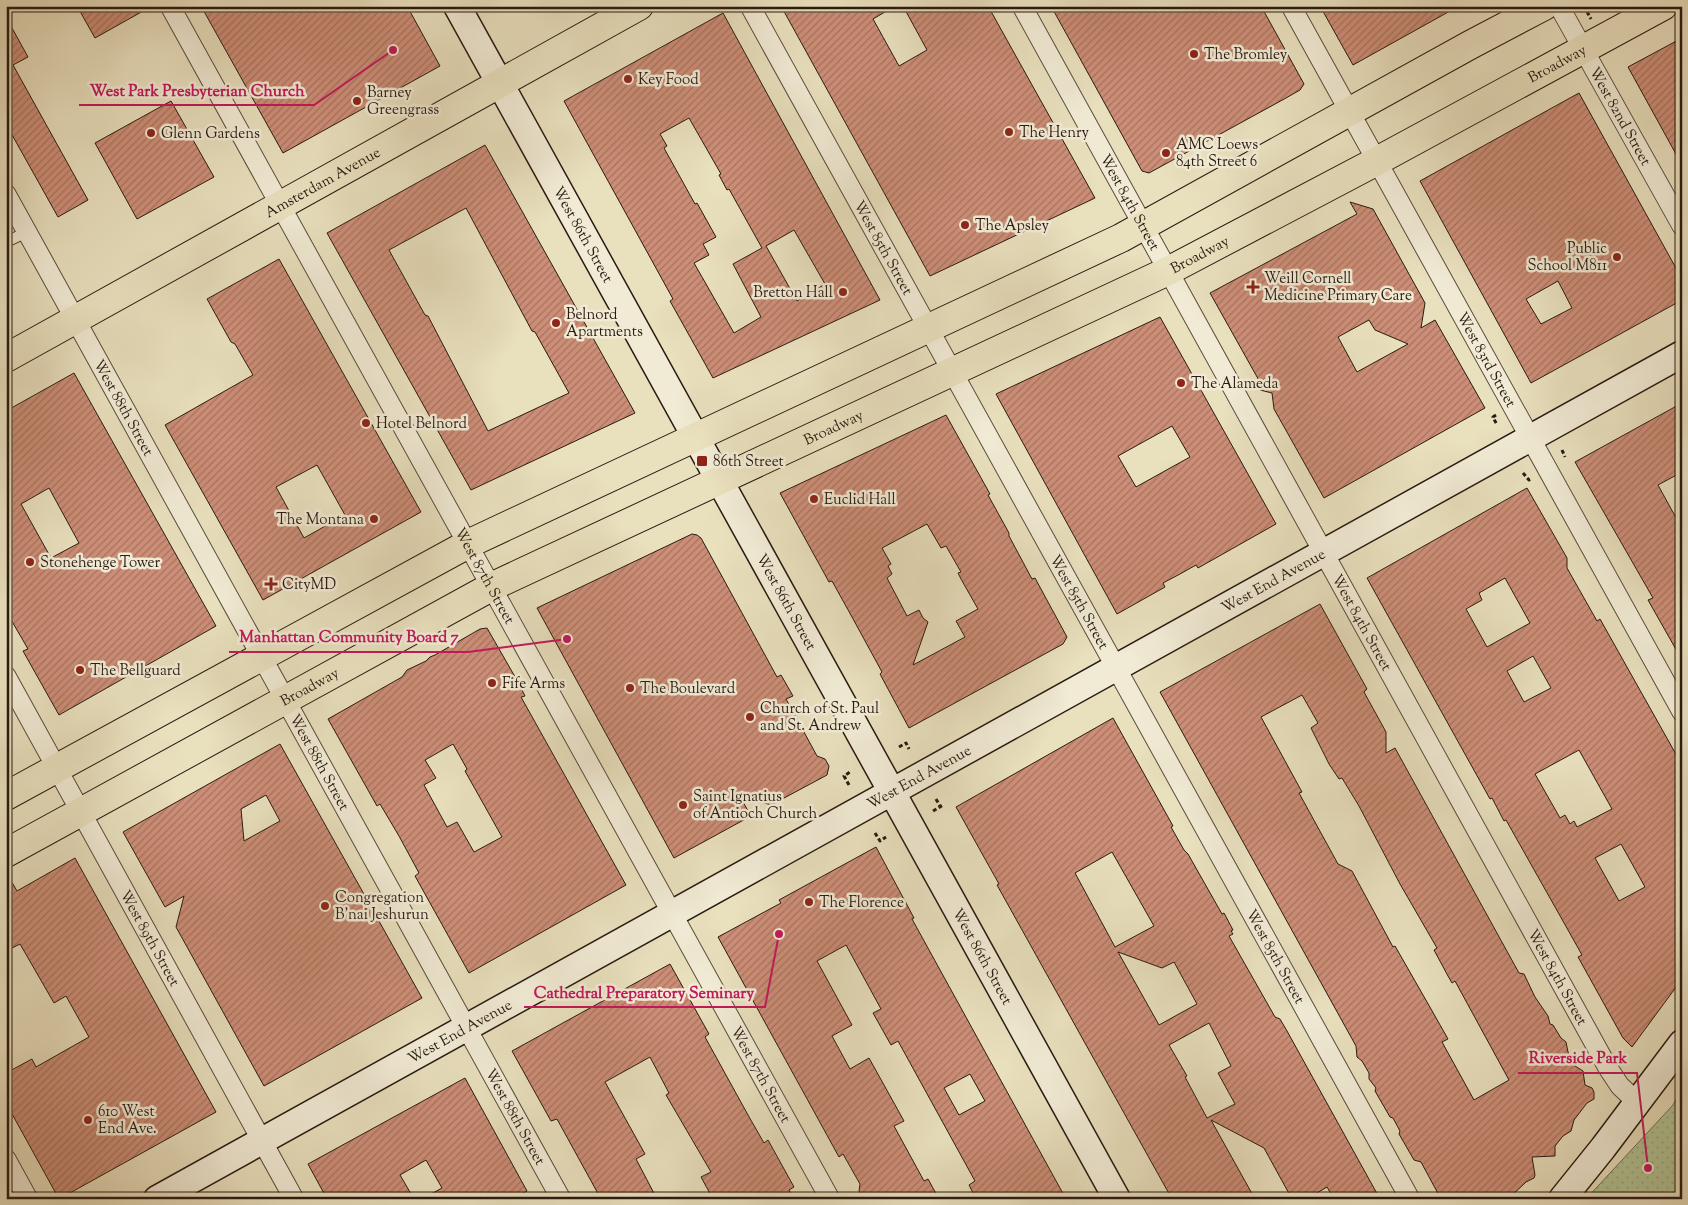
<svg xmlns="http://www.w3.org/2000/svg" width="1688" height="1205" viewBox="0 0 1688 1205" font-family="'Sorts Mill Goudy',serif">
	<defs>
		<pattern id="grass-dots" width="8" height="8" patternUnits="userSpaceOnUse" patternTransform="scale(1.25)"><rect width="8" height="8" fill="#b2c395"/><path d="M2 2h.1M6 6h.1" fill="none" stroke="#99a77f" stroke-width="1.8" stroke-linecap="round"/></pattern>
		<pattern id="building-hatch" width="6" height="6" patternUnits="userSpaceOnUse" patternTransform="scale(1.25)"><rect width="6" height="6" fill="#cd8e77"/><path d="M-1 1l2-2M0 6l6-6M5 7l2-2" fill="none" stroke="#a77360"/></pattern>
	</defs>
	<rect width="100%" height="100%" fill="#e9e0be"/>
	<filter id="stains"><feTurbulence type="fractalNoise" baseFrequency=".004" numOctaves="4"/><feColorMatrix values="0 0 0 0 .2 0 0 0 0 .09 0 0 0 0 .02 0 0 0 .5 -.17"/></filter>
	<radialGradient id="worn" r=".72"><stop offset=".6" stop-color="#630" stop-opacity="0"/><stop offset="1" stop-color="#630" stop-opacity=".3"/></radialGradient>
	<path fill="url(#grass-dots)" stroke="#6e6e53" d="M1682,1088V1199H1586L1673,1105Z"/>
	<path fill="url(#building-hatch)" stroke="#2a1a11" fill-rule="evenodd" d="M77,6H152L95,38Z
		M201,6H407L440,66L283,153Z
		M781,6H895L873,19L899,66L927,50L903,6H988L1095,198L930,276Z
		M1051,6H1261L1304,84L1300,90L1286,98L1149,173L1142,171Z
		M1320,6H1459L1353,65Z
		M723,13L880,300L713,378L670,301L673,299L564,101ZM689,118L721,174L719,175L727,190L729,189L762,248L733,264L761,317L734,333L694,263L709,255L703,244L716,237L697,203L695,204L664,148L667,146L660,134ZM794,230L825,284L797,301L766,246Z
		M6,17L28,57L13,65L88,200L58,217L6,124Z
		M1682,38V165L1628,67Z
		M1579,93L1682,279V300L1531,383L1420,181ZM1558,281L1572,308L1541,324L1526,299Z
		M171,101L214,177L137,219L95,143Z
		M485,145L635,413L471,490L327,233ZM466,208L532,331L535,332L569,393L488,431L428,316L425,315L389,250Z
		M1350,202L1373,209L1425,303L1421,328L1435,320L1485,408L1324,498L1274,409L1272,393L1260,390L1261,384L1210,293L1357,214ZM1369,320L1375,330L1408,344L1357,372L1338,337Z
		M279,259L421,512L263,600L165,425L253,375L235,344L231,342L207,299ZM317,465L345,515L304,538L276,487Z
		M1160,317L1276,524L1198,568L1196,565L1180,574L1163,583L1165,587L1117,614L996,394ZM1172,426L1190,457L1136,487L1118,456Z
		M74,373L216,626L59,715L23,651L28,649L6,611V411ZM49,488L79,543L51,558L21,504Z
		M1682,403V472L1658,485L1675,516L1677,515L1682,524V660L1648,600L1653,598L1575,462Z
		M946,415L990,494L988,495L1009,533V536L1032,579L1035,578L1067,637L1063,644L909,728L880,674L882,672L852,617L832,581L829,582L780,493ZM927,524L941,548L946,546L961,572L958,573L961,579L978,609L956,621L965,637L913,665L928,622L923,618L919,610L907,616L887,578L892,574L888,566L891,564L882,548Z
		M1527,488L1567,558V568L1597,621L1600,619L1682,765V979L1632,1047L1623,1038L1578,957L1582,955L1568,930L1506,820L1504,821L1492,798L1490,799L1367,578ZM1505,578L1530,623L1487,647L1466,609L1482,600L1479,593ZM1533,656L1551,688L1524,702L1507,671ZM1579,750L1612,809L1577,827L1574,821L1570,824L1565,815L1560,818L1535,774ZM1621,844L1645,887L1619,901L1595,858Z
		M692,534L697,535L701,538L777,677L781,675L793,696L786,699L817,756L825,759L829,766L827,775L771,805L739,795L751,816L674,858L537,608Z
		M1320,604L1367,689L1364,692L1386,732V753L1395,748L1519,973L1524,974L1535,997L1548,1016L1550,1024L1553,1025L1561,1038L1566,1042L1568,1052L1575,1066L1583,1071L1585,1085L1592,1088L1594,1092V1099L1587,1103L1574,1120L1571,1131L1563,1136L1555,1146V1156L1532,1157L1535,1175L1534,1178L1526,1182L1508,1199H1441L1421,1162L1414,1160L1399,1134L1400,1131L1393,1118L1390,1117L1375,1091L1376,1088L1369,1079V1073L1362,1061L1357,1057L1356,1046L1160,692ZM1302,695L1318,723L1311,728L1329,764L1339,779L1342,778L1359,806L1400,884L1437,948L1434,950L1448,976L1452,983L1455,981L1509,1080L1474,1100L1442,1042L1448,1039L1431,1009L1395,946L1393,947L1352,871L1338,864L1299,793L1302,792L1261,717Z
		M487,628L518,682L525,696L521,697L626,885L469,973L415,876L419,873L399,836L380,804L377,806L328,719L402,677L407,670L426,661L430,657L435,655L480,629ZM453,744L467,769L465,771L502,837L474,852L457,822L447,827L424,785L436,778L425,760Z
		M1113,718L1173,826L1171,827L1184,850L1188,854L1222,914L1224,913L1233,930L1231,931L1233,934L1229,936L1275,1017L1280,1019L1287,1031L1380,1199H1334L1327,1187L1307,1199H1292L1264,1148L1211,1120L1255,1199H1172L1095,1061L997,885L999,884L956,807ZM1112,852L1154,926L1115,947L1075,873ZM1118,952L1162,968L1174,962L1197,1004L1159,1025ZM1209,1023L1231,1066L1218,1073L1235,1104L1207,1118L1185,1077L1187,1076L1169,1045Z
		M280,744L422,998L264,1086L176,927L184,896L165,907L123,832ZM266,795L280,821L244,841L241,809Z
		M876,847L914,918L912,919L1066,1199H976L969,1185L975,1181L898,1041L891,1045L873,1013L881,1009L846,945L817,961L852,1025L832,1036L850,1069L869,1058L904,1121L894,1126L924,1181L928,1179L939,1199H864L859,1191L860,1184L843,1154L839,1157L718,937L781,903L779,900ZM970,1074L985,1101L959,1115L944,1088Z
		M75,858L216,1112L59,1199L6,1103V1073L32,1059L36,1067L89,1037L66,996L54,1003L20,944L6,951V872L17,891Z
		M670,964L709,1034L705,1037L748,1115L764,1143L768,1140L794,1187L789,1190L794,1199H713L701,1177L711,1172L666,1095L669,1093L650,1057L605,1082L645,1154L636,1159L657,1199H601L557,1119L551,1121L512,1051Z
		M465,1078L527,1191L513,1199H422L442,1188L426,1160L400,1175L414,1199H327L308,1164Z"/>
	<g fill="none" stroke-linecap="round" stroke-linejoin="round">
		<defs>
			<path id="lane" d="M6,242L27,232"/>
			<g id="street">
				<path id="s1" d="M170,6L830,1199"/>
				<path id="s2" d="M750,6L1410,1199"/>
				<path id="s3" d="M1022,6L1608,1068L1620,1086L1637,1102"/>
				<path id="s4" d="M1291,6L1682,712"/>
				<path id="s5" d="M1559,6L1682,226"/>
				<path id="s6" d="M6,194L561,1199"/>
				<path id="s7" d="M6,676L294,1199"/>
				<path d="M6,1159L28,1199"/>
			</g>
			<g id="secondary">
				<path id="s8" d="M457,6L1117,1199"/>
				<path id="s9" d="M157,1199L1682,354"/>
				<path d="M1562,1199L1603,1148L1682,1043"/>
			</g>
			<g id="primary">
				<path id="s10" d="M6,358L639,6"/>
				<path d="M6,796L468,544L1121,238L1470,45L1544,6"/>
				<path id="s11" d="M6,853L491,587L1168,271L1377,161L1663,6"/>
			</g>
		</defs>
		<use href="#lane" stroke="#5a4c3c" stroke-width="12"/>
		<use href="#street" stroke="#5a4c3c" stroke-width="21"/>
		<use href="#secondary" stroke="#2a1a11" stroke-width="29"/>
		<use href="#primary" stroke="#2a1a11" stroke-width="30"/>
		<path stroke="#2a1a11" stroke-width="3" stroke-dasharray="4 2.5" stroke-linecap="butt" d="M1584,6L1591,19
			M1496,415L1493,417L1497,425
			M1562,450L1565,457
			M1523,473L1529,480L1531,479
			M899,747L906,743L909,749
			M849,785L844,776L850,772
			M936,799L940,806
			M933,811L943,805
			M875,833L880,841L886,837"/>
		<use href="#lane" stroke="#f1ebd5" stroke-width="10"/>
		<use href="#street" stroke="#f1ebd5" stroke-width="19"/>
		<use href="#secondary" stroke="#f1ebd5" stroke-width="26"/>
		<use href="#primary" stroke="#e9e0be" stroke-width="28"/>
	</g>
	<g fill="#8f2418" stroke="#f1ebd5" stroke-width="2">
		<circle cx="1194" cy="54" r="5"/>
		<circle cx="628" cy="79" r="5"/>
		<circle cx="357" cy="101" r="5"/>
		<circle cx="1009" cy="132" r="5"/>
		<circle cx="151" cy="133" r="5"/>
		<circle cx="1166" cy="153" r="5"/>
		<circle cx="965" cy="225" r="5"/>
		<circle cx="1617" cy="257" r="5"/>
		<path d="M1250.5 279.5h5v5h5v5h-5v5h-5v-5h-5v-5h5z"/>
		<circle cx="843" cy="292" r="5"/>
		<circle cx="556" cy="323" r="5"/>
		<circle cx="1181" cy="383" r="5"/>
		<circle cx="366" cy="423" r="5"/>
		<rect x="696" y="455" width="12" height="12" rx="2.5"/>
		<circle cx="814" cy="499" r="5"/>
		<circle cx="374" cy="519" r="5"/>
		<circle cx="30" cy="562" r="5"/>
		<path d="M268.5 576.5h5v5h5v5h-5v5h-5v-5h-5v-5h5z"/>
		<circle cx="80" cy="670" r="5"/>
		<circle cx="492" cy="683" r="5"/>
		<circle cx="630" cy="688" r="5"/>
		<circle cx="750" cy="717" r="5"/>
		<circle cx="683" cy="805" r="5"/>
		<circle cx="809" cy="902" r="5"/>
		<circle cx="325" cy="906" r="5"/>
		<circle cx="88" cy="1120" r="5"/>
	</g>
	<g text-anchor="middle" stroke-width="5" stroke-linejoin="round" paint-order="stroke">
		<g font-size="15" fill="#2a1a11" stroke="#f1ebd5" text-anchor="start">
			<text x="1204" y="59">The Bromley</text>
			<text x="638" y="84">Key Food</text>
			<text x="367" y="97">Barney<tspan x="367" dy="17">Greengrass</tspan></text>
			<text x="1019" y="137">The Henry</text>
			<text x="161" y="138">Glenn Gardens</text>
			<text x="1176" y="149">AMC Loews<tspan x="1176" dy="17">84th Street 6</tspan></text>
			<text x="975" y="230">The Apsley</text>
			<text x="1607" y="253" text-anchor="end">Public<tspan x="1607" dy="17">School M811</tspan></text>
			<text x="1264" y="283">Weill Cornell<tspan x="1264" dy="17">Medicine Primary Care</tspan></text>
			<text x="833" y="297" text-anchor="end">Bretton Hall</text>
			<text x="566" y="319">Belnord<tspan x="566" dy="17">Apartments</tspan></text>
			<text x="1191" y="388">The Alameda</text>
			<text x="376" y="428">Hotel Belnord</text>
			<text x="713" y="466">86th Street</text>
			<text x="824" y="504">Euclid Hall</text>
			<text x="364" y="524" text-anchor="end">The Montana</text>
			<text x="40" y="567">Stonehenge Tower</text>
			<text x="282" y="589">CityMD</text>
			<text x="90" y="675">The Bellguard</text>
			<text x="502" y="688">Fife Arms</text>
			<text x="640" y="693">The Boulevard</text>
			<text x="760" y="713">Church of St. Paul<tspan x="760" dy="17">and St. Andrew</tspan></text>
			<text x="693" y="801">Saint Ignatius<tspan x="693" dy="17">of Antioch Church</tspan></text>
			<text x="335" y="902">Congregation<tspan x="335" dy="17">B'nai Jeshurun</tspan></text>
			<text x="819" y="907">The Florence</text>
			<text x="98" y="1116">610 West<tspan x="98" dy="17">End Ave.</tspan></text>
		</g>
		<g font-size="15" fill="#2a1a11" stroke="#f1ebd5">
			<text dy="5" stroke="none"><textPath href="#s11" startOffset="1741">Broadway</textPath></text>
			<text dy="5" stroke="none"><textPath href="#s5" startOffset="126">West 82nd Street</textPath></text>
			<text dy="5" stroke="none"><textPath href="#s10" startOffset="362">Amsterdam Avenue</textPath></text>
			<text dy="5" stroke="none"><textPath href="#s3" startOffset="224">West 84th Street</textPath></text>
			<text dy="5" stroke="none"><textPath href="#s8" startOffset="261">West 86th Street</textPath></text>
			<text dy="5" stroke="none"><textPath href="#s2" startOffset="276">West 85th Street</textPath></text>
			<text dy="5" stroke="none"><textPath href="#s11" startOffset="1336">Broadway</textPath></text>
			<text dy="5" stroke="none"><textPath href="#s4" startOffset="404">West 83rd Street</textPath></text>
			<text dy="5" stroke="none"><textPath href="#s6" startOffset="244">West 88th Street</textPath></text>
			<text dy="5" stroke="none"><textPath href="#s11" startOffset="931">Broadway</textPath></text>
			<text dy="5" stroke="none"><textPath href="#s1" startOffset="651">West 87th Street</textPath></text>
			<text dy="5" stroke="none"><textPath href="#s9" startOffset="1276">West End Avenue</textPath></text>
			<text dy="5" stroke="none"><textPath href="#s2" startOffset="681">West 85th Street</textPath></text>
			<text dy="5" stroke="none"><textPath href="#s8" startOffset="681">West 86th Street</textPath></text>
			<text dy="5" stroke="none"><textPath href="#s3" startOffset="704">West 84th Street</textPath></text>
			<text dy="5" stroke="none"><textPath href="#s11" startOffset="346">Broadway</textPath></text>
			<text dy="5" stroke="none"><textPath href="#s6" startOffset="649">West 88th Street</textPath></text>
			<text dy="5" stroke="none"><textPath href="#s9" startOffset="871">West End Avenue</textPath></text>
			<text dy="5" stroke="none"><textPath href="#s7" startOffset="299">West 89th Street</textPath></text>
			<text dy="5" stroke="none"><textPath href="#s8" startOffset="1086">West 86th Street</textPath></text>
			<text dy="5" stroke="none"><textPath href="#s2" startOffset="1086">West 85th Street</textPath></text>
			<text dy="5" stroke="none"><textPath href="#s3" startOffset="1109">West 84th Street</textPath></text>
			<text dy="5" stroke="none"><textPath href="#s9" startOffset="346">West End Avenue</textPath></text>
			<text dy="5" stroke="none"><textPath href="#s1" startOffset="1221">West 87th Street</textPath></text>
			<text dy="5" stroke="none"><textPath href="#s6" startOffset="1054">West 88th Street</textPath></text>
		</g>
	</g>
	<path fill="none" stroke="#c2185b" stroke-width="2" d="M393 50L314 105H79M567 639L468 652H229M779 934L765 1007H524M1648 1168L1637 1073H1518"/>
	<g fill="#c2185b" stroke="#f1ebd5" stroke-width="2">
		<circle cx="393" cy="50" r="5"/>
		<circle cx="567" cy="639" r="5"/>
		<circle cx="779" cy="934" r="5"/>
		<circle cx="1648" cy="1168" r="5"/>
	</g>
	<g font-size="16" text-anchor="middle" font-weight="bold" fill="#c2185b" stroke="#f1ebd5" stroke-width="5" stroke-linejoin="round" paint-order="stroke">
		<text x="197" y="96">West Park Presbyterian Church</text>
		<text x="349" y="642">Manhattan Community Board 7</text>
		<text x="644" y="998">Cathedral Preparatory Seminary</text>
		<text x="1578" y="1063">Riverside Park</text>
	</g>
	<rect width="1688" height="1205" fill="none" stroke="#e9e0be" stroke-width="25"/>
	<rect x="8" y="8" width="1673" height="1190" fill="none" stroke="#2a1a11" stroke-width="2.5"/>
	<rect x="12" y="12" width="1663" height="1180" fill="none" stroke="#2a1a11"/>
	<rect width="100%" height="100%" filter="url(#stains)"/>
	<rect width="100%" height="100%" fill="url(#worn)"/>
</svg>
